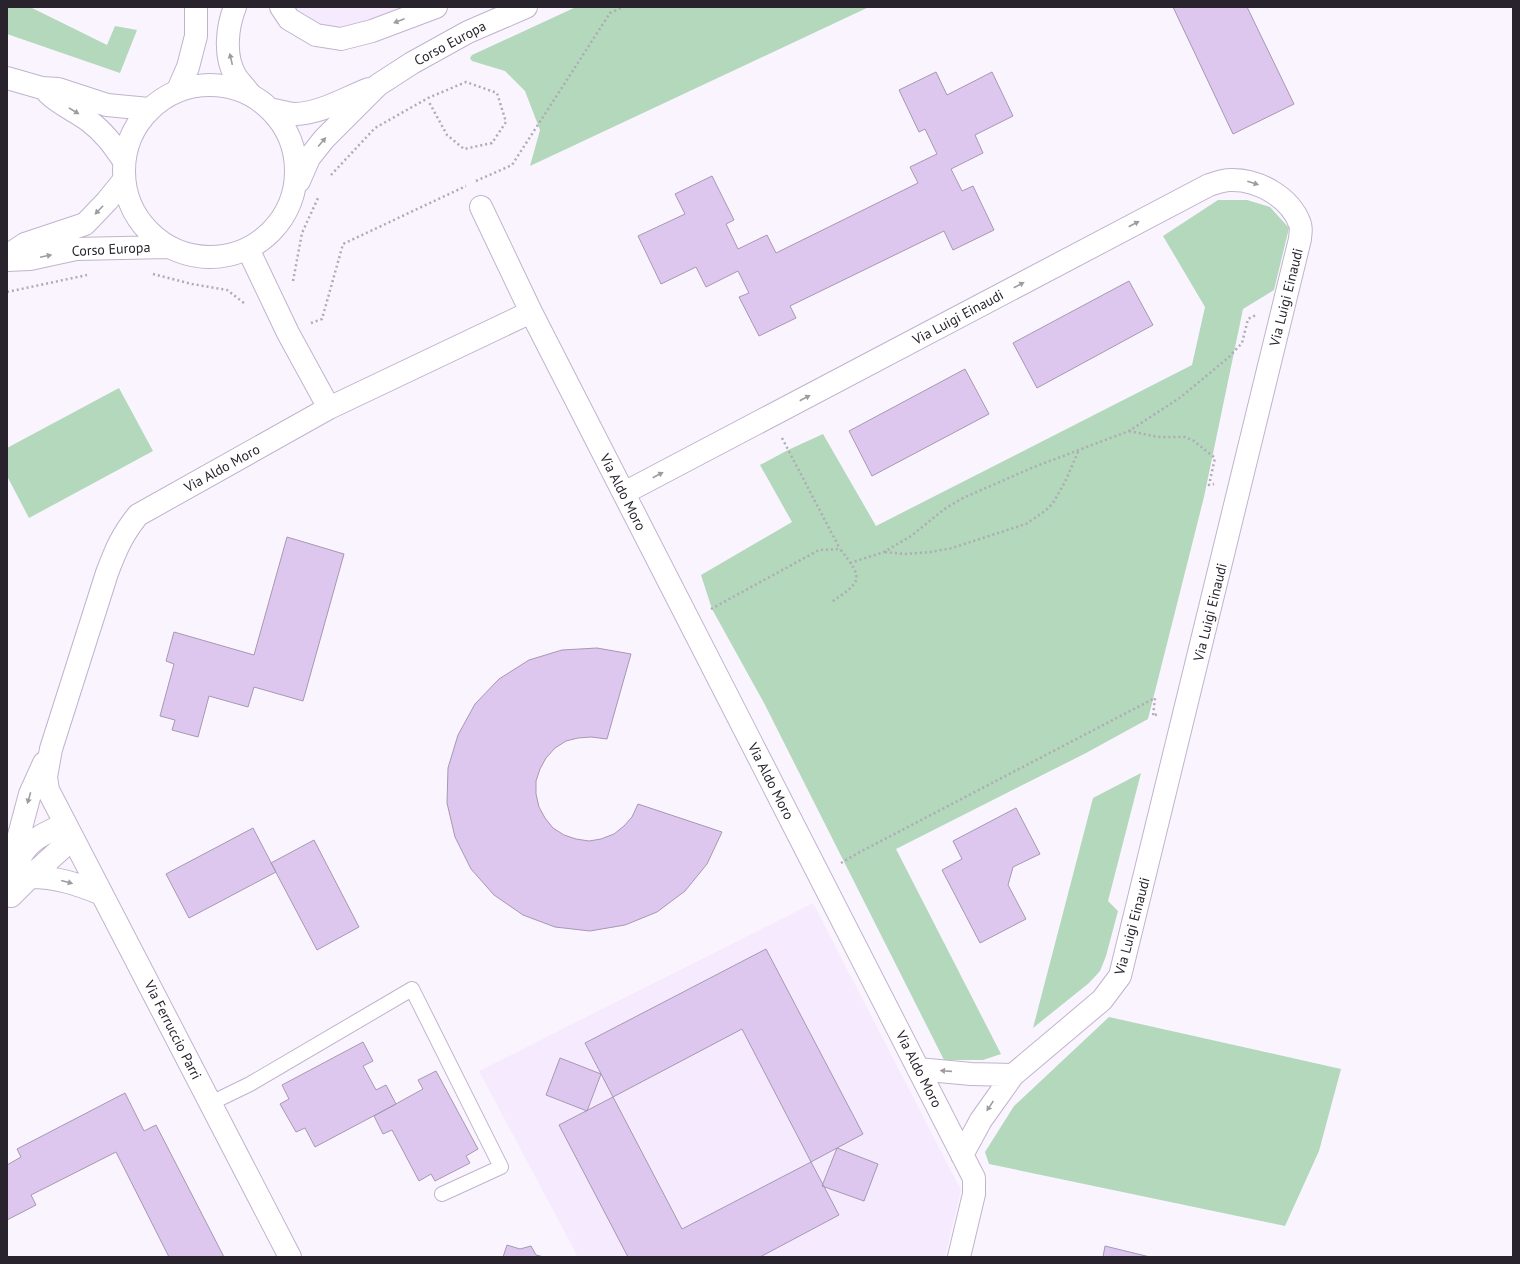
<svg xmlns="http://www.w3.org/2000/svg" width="1520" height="1264" viewBox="0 0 1520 1264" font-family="'PT Sans',sans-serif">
	<rect width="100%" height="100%" fill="#faf4ff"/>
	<path fill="#f5eafe" d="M284,7H425L342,36Z
		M813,903L961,1190L945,1257H578L479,1071Z"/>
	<path fill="#b3d8bb" d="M7,7H30L107,45L115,26L137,30L120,73L7,34Z
		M576,7H869L530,166L540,130L525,91L505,71L472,61L470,58L472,55Z
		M1218,200H1247L1270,207L1289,228L1274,290L1243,309L1204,497L1148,719L1086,753L896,849L1001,1054L983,1060H944L764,703L712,609L701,575L792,522L760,465L788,450L823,434L876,526L1192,365L1205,307L1163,236Z
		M119,388L153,451L29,518L7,476V448Z
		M1141,773L1108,901L1118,911L1106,956L1100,971L1089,983L1033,1028L1093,798Z
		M1109,1017L1341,1069L1319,1151L1285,1226L989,1164L985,1152L1014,1106Z"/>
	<path fill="#ddc7ef" stroke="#a698b1" d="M1173,7H1247L1294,104L1233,134Z
		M936,72L947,95L992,72L1013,116L975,135L983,153L951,169L962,191L973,186L994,230L953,250L944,231L790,306L796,318L759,336L739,297L749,293L738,271L706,287L696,267L661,284L638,236L685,214L675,194L712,176L734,220L726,224L738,249L767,235L776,253L918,183L910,167L937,154L925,129L919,132L899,90Z
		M1129,281L1153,325L1037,388L1013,343Z
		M965,369L989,414L872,476L849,431Z
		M287,537L344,554L303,701L254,687L248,707L209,696L198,737L172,730L175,720L160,716L174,664L166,661L174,632L254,655Z
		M597,648L631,654L607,739L591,737L578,738L566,741L555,748L546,758L540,769L536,781V794L539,807L545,818L553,828L564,835L576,839L589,841L601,839L614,834L624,826L632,817L638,804L722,832L707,864L685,891L657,912L625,925L590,931L555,927L523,915L494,895L471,869L455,837L447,803L448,768L458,735L475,704L499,679L529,660L562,650Z
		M1016,808L1040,854L1013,867L1008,885L1026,919L980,943L942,870L962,859L953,841Z
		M253,828L276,872L189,918L166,874Z
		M314,840L359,927L317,950L271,863Z
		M766,949L863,1134L811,1162L742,1029L613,1097L585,1043Z
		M363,1042L373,1061L363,1066L376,1090L386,1085L396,1104L315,1147L305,1128L296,1132L280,1104L289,1099L282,1085Z
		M560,1058L601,1074L587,1111L546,1095Z
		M436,1071L478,1149L466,1156L470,1163L435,1181L431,1174L419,1181L392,1130L383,1134L374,1116L423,1089L418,1080Z
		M125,1093L144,1131L156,1125L224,1257H169L116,1152L31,1195L36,1205L7,1220V1165L21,1157L17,1149Z
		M613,1097L682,1229L811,1162L839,1215L760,1257H628L559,1125Z
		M837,1148L878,1164L864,1201L822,1186Z
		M507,1245L520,1249L531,1246L536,1255L544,1257H503Z
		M1105,1246L1150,1257H1103Z"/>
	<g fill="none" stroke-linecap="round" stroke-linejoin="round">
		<defs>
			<path id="service" d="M211,1103L250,1084L412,989L501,1167L442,1194"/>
			<path id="minor" d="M235,7C227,27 224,56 235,75C239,82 245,87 249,93
				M281,7L289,19L316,35L341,39L372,31L436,7
				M178,90L188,67L196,36V7
				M481,207L531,312L974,1178V1194L959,1257
				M248,249L288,333L329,408
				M624,493L1209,185C1216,183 1223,180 1230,180C1258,179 1290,197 1300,224C1302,228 1300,235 1300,239L1120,976L1102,1000L1013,1075L981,1120L962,1155
				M18,865C23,841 46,833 65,824
				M30,877C57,877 77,884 102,894
				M11,896L18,839L30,794L44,763
				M11,896L30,877L73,838
				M918,1069L971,1074L1013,1075
				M290,1257L48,790L46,777L51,749L107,573C116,549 122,535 138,515L329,408L531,312"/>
			<path id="tertiary" d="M7,78L42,88L58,89L107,105L149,109
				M48,93C60,105 76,111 89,121C104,132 114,146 124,161"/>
			<path id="secondary" d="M124 171a86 86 0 1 1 172 0a86 86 0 1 1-172 0Z
				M273,110C280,111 288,114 295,114C322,113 345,98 369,89
				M299,181L309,158L324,139L378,85L412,63L468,32L526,7
				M7,256L25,244L85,224L107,201L124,180
				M7,260L30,259L76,249L167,247"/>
		</defs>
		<use href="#service" stroke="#c1b3cd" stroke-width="16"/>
		<use href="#minor" stroke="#c1b3cd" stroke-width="24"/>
		<use href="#tertiary" stroke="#c1b3cd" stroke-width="24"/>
		<use href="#secondary" stroke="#c1b3cd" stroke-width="24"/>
		<path stroke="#b0aab5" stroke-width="2.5" stroke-dasharray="2 3" stroke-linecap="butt" d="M331,175L375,128L428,98L466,82L497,93L506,122L492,143L464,149L447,135L429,102
			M476,181L512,165L610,13L623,7
			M153,274L192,284L227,290L244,303
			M293,281L302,233L318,198
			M7,292L87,275
			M311,323L322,319L343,244L466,186
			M1129,431L1158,437H1185L1194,441L1215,458L1209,485L1214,484
			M782,438L840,549
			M885,552L904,554L931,552L952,548L1026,524L1045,511L1053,503L1065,482L1078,452
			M850,563L884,552L911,536L946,508L963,498L1034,467L1129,431L1181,397L1229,357L1242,343L1248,319L1256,315
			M711,609L819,550L840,549C865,580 861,582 830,603
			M841,863L858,853L1155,698L1153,716L1158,714"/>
		<use href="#service" stroke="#fff" stroke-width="14"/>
		<use href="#minor" stroke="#fff" stroke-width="22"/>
		<use href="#tertiary" stroke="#fff" stroke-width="22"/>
		<use href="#secondary" stroke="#fff" stroke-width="22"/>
	</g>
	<defs><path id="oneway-solid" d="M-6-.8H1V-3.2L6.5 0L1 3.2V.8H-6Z"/></defs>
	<g fill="#9f9ca0">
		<use href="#oneway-solid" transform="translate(399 21) rotate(159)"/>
		<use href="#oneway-solid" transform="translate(231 59) rotate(-103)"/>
		<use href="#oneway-solid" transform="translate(74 111) rotate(31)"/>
		<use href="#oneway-solid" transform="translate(322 142) rotate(-49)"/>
		<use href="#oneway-solid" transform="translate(1253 183) rotate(18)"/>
		<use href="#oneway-solid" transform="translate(99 210) rotate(134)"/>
		<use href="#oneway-solid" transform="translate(1134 224) rotate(-28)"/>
		<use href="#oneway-solid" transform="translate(46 256) rotate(-12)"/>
		<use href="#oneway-solid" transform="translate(1019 285) rotate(-28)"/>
		<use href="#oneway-solid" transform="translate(805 398) rotate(-28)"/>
		<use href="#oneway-solid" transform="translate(658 475) rotate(-28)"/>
		<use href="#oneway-solid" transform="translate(29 798) rotate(106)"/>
		<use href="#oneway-solid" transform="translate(67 882) rotate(15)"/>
		<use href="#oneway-solid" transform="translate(946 1071) rotate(-176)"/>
		<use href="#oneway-solid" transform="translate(990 1106) rotate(124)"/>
	</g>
	<g text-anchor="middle" stroke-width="3" stroke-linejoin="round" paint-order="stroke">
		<g font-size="14" fill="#29232d" stroke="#fff">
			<text transform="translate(450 43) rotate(-28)" y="5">Corso Europa</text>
			<text transform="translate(111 249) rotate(-3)" y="5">Corso Europa</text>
			<text transform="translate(1286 297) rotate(-76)" y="5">Via Luigi Einaudi</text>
			<text transform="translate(958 317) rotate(-28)" y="5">Via Luigi Einaudi</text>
			<text transform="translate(222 468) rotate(-29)" y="5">Via Aldo Moro</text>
			<text transform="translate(623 492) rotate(63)" y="5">Via Aldo Moro</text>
			<text transform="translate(1210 612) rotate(-76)" y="5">Via Luigi Einaudi</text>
			<text transform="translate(771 781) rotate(63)" y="5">Via Aldo Moro</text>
			<text transform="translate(1132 926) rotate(-75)" y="5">Via Luigi Einaudi</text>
			<text transform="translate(173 1030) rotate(63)" y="5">Via Ferruccio Parri</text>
			<text transform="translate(919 1069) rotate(63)" y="5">Via Aldo Moro</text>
		</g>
	</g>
	<rect width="1520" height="1264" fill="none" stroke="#29232d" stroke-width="16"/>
</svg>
